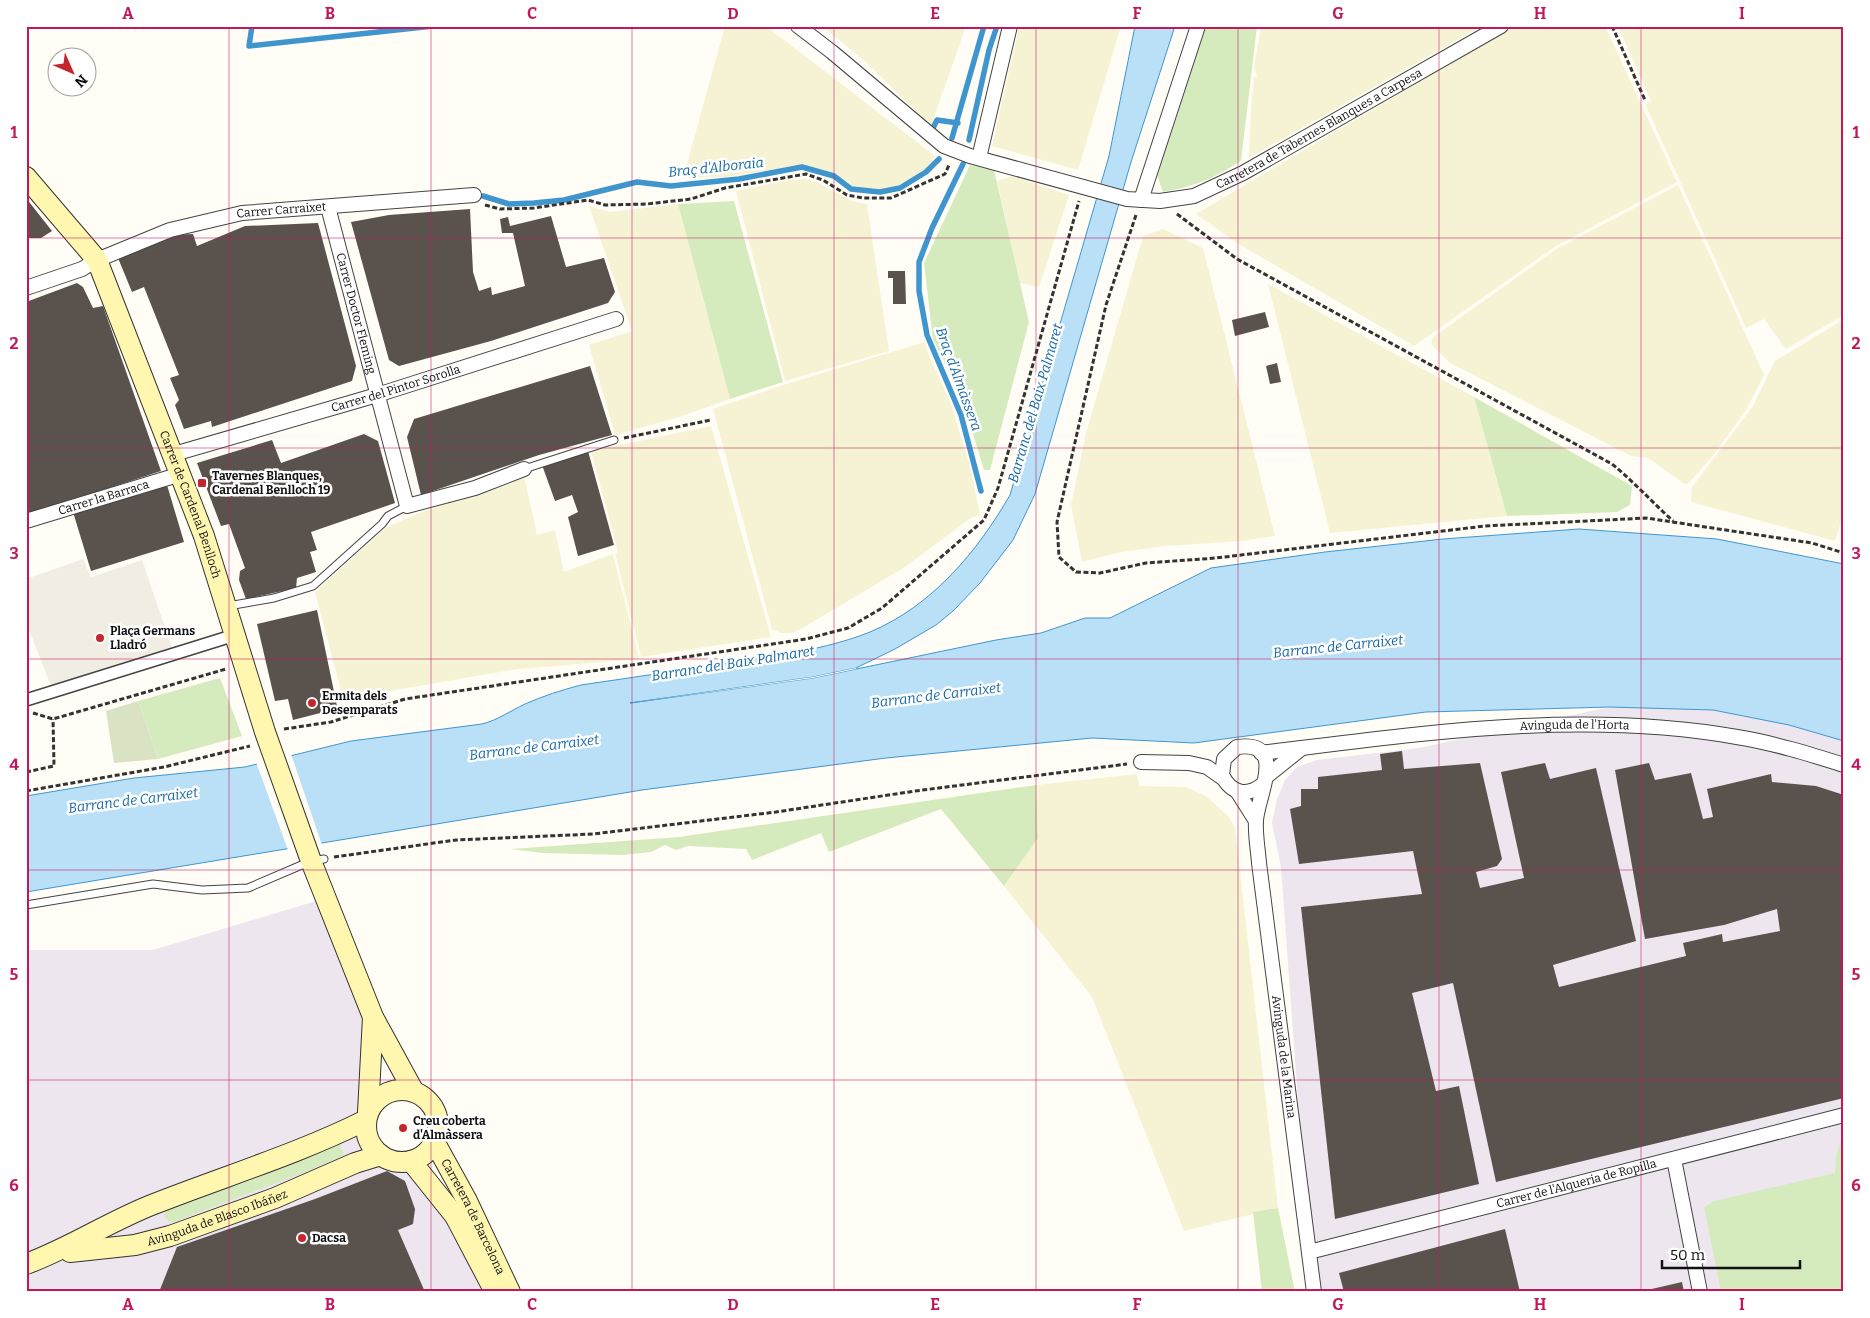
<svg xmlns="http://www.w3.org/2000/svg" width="1870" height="1318" viewBox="0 0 1870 1318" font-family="Bitter,serif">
	<rect width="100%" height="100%" fill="#fffdf5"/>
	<path fill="#eee6ef" d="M1610,707L1713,710L1789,725L1844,741V1292H1314L1309,1252L1281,867L1272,823L1277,799L1285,780L1297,767L1317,760L1419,748Z
		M326,898L373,1017L365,1127L371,1145L381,1155L390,1160L411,1161L495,1292H26V950H153Z"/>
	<path fill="#f6f3d4" d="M725,26H766L935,156L924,171L899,186L880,191L852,187L838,175L803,165L726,177L683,178Z
		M822,26H966L931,126L867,63Z
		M1019,26H1121L1078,170L992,146Z
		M1261,26H1482L1249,158L1251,106L1254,77L1257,76L1254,68Z
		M1514,26H1605L1677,182L1556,246L1414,346L1237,243L1196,214Z
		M1618,26H1844V315L1786,349L1764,319L1746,328L1645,104L1651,101Z
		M1013,176L1069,195L1039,287L1020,283L997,181Z
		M805,179L816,182L852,201L867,204L889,351L785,381L736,191L789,180Z
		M1678,185L1764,375L1746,410L1715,453L1688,484L1683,483L1648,458L1631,456L1450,363L1431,344L1433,337L1558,248Z
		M678,204L730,399L679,417L615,435L589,345L632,331L589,206L610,212Z
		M1163,229L1203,248L1275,536L1243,541L1166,546L1121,552L1082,562L1071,505L1086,433L1143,236Z
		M1268,284L1474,397L1507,516L1330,533Z
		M1844,319V511L1835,541L1691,502L1692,487L1753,406L1775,361Z
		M925,342L928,353L951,404L970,466L980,515L971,518L905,567L801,629L792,633H781L772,629L713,409L786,384Z
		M711,426L771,637L641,657L615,553L618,552L591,451Z
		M524,475L537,535L555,530L564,572L613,554L639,659L518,669L343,699L315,592L385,528L419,513Z
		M1137,774L1139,786L1186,787L1206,796L1228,816L1235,827L1278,1208L1184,1231L1092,997L1004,886L1038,838L1036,785Z"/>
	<path fill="#d5ebbd" d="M1205,26H1257L1241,161C1212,179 1196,186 1163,192L1157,175Z
		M970,165L994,170L1029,322L990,470H984L961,394L933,339L924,263Z
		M734,201L783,382L730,399L678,204Z
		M1474,397L1632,486L1630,505L1617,512L1507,516Z
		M220,678L242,736L158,759L138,701Z
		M1036,785L1038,838L1004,886L941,809L829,852L821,833L752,860L746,849L688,846L676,850L665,845L651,852L623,855L542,853L511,849L679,837Z
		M1841,1141H1844V1292H1721L1704,1207L1714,1201L1835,1173L1836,1155Z
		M339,1143L344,1155L303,1173L174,1222H169L164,1216L166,1209Z
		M1278,1208L1295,1292H1262L1253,1212Z"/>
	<path fill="#d9e3c4" d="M138,701L158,759L114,763L106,711Z"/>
	<path fill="#f1ede2" d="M83,559L91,577L142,560L174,654L53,691L26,622V579Z"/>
	<path fill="#b9e0f7" stroke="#3f96cf" d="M1135,26H1175L1131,162L1035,494L1013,540L980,583L953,611L936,625L895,649L856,668L813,677L630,703L813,678L996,640L1041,633L1085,618H1110L1211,568L1325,552L1443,539L1579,529L1717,539L1844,564V741L1789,725L1713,710L1610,707L1426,712L1194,743L1092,738L886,758L642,790L26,892V796L134,778L245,767L351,741L482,724C498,720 510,711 525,704C543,696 562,690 581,685L784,655C813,649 843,643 870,632C932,606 977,552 1010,495L1109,156Z"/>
	<path fill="#fffdf5" d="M856,668V669L813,678L630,703L813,677Z
		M291,754L322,845L288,850L256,762Z"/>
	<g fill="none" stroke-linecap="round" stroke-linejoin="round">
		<path stroke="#3f96cf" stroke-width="5.5" d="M252,26L249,46L433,26
			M933,128L937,120L958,123
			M952,138L984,26
			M969,140L989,50L997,26
			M963,164L932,228L919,262V291L927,335L961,415L981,491
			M483,196L509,204L534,203L564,200L637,182L671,186L739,179L802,167L834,176L851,189L880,192L900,188L926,172L939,159"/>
	</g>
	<path fill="#5a524d" d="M26,198L52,231L41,238H26Z
		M470,209L473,272L479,291L491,287L492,295L525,286L513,233H502L500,219L508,217L510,226L551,216L566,267L604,258L615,292L608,303L491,341L399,366L389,360L351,222L389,215Z
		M318,223L356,366L352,381L212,427L211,421L184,429L175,405L179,400L170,378L179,375L144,287L132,292L118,258L170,235L193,234L197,246L245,226Z
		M888,271H905L906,304H893V278H888Z
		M77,283L83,287L93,308L103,306L161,471L26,515V302Z
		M1265,312L1269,327L1235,336L1232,320Z
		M1277,363L1281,382L1270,384L1266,366Z
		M590,366L612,435L539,455L421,495L407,437L414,419Z
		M364,434L378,441L395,503L311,532L317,550L310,552L316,572L297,578L296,588L246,599L239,580L240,571L245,568L229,524L221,526L197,463L272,440L281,463Z
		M588,451L614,545L578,556L568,517L578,512L572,495L555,501L542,465Z
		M167,485L184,542L91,571L73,512Z
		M317,610L337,706L327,708L328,711L293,720L288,699L275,701L257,624Z
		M1402,751L1404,769L1480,763L1502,859L1497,866L1476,872L1480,888L1524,878L1501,772L1545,763L1550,779L1596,768L1636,941L1553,965L1559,987L1686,956L1683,943L1722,934L1723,942L1780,931L1777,909L1724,925L1645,939L1615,770L1649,763L1655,780L1691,773L1703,819L1713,817L1707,789L1771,774L1772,782L1816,786L1844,795V1098L1496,1182L1453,983L1412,993L1436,1091L1459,1086L1479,1184L1335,1219L1301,907L1422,894L1413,851L1299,864L1290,809L1301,806V789H1318V777L1382,770L1380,754Z
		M387,1171L405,1181L415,1209L413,1224L398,1230L425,1292H159L177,1247L315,1199Z
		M1505,1229L1520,1292H1344L1339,1273Z
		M1682,1282L1684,1292H1643V1291Z"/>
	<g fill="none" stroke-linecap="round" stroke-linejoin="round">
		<defs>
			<path id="service" d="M524,469L614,440
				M228,606L274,598L313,586L382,524L388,516L407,506
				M26,905L153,884L202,890L248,888L311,861L324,859"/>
			<path id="pedestrian" d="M26,700L235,635"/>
			<g id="minor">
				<path id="s1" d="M798,26L832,52L944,146L970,156L1127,199L1160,201L1194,196L1243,173L1501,26"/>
				<path d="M979,158L1010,26"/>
				<path d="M1141,200L1198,26"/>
				<path id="s2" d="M328,207L407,506L475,488L524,469"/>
				<path id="s3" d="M26,288L82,269L97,260L170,230L242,213L474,195"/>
				<path id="s4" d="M174,454L377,395L616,319"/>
				<path id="s5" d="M26,521L181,474"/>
				<path id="s6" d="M1261,753C1419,734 1579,709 1737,737C1774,743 1809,754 1844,765"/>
				<path d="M1141,762L1189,763L1207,767L1224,779"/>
				<path d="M1267,776L1302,748"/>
				<path id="s7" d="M1263,784C1248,797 1231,794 1222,775L1224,759L1237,747C1288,740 1258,795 1256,820C1255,834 1258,849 1259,863L1314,1292"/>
				<path d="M1237,791L1256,821"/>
				<path d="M1674,1159L1700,1292"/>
				<path id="s8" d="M1309,1252L1844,1115"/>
			</g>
			<g id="secondary">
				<path id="s9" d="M26,177L97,260L204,536L265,732L311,861L373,1017L414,1092"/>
				<circle cx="402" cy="1126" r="36"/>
				<path d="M368,1112L373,1017"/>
				<path id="s10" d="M434,1141L466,1199L510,1292"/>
				<path d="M411,1161L455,1216L495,1292"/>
				<path id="s11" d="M70,1252L135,1245L170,1236L275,1198L355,1163L381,1155"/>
				<path d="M26,1264C70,1248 110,1221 154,1204C225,1176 298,1154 366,1120"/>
			</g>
		</defs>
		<use href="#service" stroke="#444" stroke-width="9"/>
		<use href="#pedestrian" stroke="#444" stroke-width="14"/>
		<use href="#minor" stroke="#444" stroke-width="16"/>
		<use href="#secondary" stroke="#333" stroke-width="22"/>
		<path stroke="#333" stroke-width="3" stroke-dasharray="5 2.5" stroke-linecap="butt" d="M1612,26L1645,100
			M485,205L500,209L534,208L588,200L605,205L647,204L691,199L725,188L806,174L823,180L847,195L863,198H891L945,174L949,165
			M1177,214L1237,259L1612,464C1634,482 1652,502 1673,521
			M1136,215L1106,305L1057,522L1059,557L1076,572L1100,573L1146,563L1216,558L1485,526L1646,518L1812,543L1844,553
			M624,438L711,420
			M33,713L53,719L226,669
			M284,729L331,722L405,699L806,639L848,628L882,608L984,520L998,488L1079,201
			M26,772L54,766L53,719
			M26,791L164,767L250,746
			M334,857L456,840L593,834L776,812L915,791L1127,764"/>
		<use href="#service" stroke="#fff" stroke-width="7"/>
		<use href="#pedestrian" stroke="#fff" stroke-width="11"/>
		<use href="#minor" stroke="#fff" stroke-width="14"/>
		<use href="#secondary" stroke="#fff6b0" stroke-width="20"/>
	</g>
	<path fill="none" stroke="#c2185b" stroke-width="1" stroke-opacity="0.55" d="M229,26V1292M431,26V1292M632,26V1292M834,26V1292M1036,26V1292M1238,26V1292M1439,26V1292M1641,26V1292M26,238H1844M26,448H1844M26,659H1844M26,870H1844M26,1080H1844"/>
	<g fill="#c4262e" stroke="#fff" stroke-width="2">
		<rect x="197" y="478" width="10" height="10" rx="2.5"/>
		<circle cx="100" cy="638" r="5"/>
		<circle cx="312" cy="703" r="5"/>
		<circle cx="403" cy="1128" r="5"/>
		<circle cx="302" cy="1238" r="5"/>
	</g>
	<g text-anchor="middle" stroke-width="5" stroke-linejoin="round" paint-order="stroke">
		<g font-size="12" fill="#111" stroke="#fff">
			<text dy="4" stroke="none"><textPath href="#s1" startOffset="589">Carretera de Tabernes Blanques a Carpesa</textPath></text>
			<text dy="4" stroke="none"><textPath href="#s3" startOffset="269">Carrer Carraixet</textPath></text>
			<text dy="4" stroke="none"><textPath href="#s2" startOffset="110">Carrer Doctor Fleming</textPath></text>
			<text dy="4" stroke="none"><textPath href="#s4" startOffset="231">Carrer del Pintor Sorolla</textPath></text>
			<text dy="4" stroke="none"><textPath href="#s5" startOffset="81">Carrer la Barraca</textPath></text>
			<text dy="4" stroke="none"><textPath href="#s9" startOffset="371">Carrer de Cardenal Benlloch</textPath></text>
			<text dy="4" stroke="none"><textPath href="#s6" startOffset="315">Avinguda de l'Horta</textPath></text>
			<text dy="4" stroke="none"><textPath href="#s7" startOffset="419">Avinguda de la Marina</textPath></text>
			<text dy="4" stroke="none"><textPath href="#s8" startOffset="276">Carrer de l'Alqueria de Ropilla</textPath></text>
			<text dy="4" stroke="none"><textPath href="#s10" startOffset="85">Carretera de Barcelona</textPath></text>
			<text dy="4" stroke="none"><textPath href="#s11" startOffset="152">Avinguda de Blasco Ibáñez</textPath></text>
		</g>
		<g font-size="12" font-weight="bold" fill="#111" stroke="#fff" text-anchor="start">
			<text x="212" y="480">Tavernes Blanques,<tspan x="212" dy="14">Cardenal Benlloch 19</tspan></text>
			<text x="110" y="635">Plaça Germans<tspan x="110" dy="14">Lladró</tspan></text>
			<text x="322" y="700">Ermita dels<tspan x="322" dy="14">Desemparats</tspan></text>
			<text x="413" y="1125">Creu coberta<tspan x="413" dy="14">d'Almàssera</tspan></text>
			<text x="312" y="1242">Dacsa</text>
		</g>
		<g font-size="14" font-style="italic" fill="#1768a6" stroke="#fff">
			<text transform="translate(716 167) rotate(-6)" y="5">Braç d'Alboraia</text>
			<text transform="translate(959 379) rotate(70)" y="5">Braç d'Almàssera</text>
			<text transform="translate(1035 403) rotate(-74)" y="5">Barranc del Baix Palmaret</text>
			<text transform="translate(1338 646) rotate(-6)" y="5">Barranc de Carraixet</text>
			<text transform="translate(733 663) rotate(-9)" y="5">Barranc del Baix Palmaret</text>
			<text transform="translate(936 695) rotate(-7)" y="5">Barranc de Carraixet</text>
			<text transform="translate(534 747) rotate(-7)" y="5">Barranc de Carraixet</text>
			<text transform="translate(133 800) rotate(-7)" y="5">Barranc de Carraixet</text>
		</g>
	</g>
	<rect width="1870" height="1318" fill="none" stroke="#ffffff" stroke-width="55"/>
	<g transform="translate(72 72) rotate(135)"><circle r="24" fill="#ffffff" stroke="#a0a0a0"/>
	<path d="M0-4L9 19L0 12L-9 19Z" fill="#c4262e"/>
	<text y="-8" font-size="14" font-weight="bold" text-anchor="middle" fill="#111111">N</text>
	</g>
	<path d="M1662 1260v8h138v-8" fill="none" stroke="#111111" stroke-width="2.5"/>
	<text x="1670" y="1260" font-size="15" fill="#111111" stroke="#ffffff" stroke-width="4" paint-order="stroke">50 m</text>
	<rect x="28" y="28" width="1814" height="1262" fill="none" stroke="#c2185b" stroke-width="2"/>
	<g font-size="16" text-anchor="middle" font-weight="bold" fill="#c2185b">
		<text x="128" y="19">A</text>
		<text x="330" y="19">B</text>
		<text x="532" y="19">C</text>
		<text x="733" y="19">D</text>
		<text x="935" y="19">E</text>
		<text x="1137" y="19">F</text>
		<text x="1338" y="19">G</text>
		<text x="1540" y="19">H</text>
		<text x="1742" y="19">I</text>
		<text x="14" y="138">1</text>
		<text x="1856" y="138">1</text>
		<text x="14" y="349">2</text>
		<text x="1856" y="349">2</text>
		<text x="14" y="559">3</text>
		<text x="1856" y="559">3</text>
		<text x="14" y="770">4</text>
		<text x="1856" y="770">4</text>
		<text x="14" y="980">5</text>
		<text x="1856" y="980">5</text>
		<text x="14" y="1191">6</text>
		<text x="1856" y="1191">6</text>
		<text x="128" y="1310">A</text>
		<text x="330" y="1310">B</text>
		<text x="532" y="1310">C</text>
		<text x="733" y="1310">D</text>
		<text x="935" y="1310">E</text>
		<text x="1137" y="1310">F</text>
		<text x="1338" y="1310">G</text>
		<text x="1540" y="1310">H</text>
		<text x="1742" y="1310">I</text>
	</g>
</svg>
